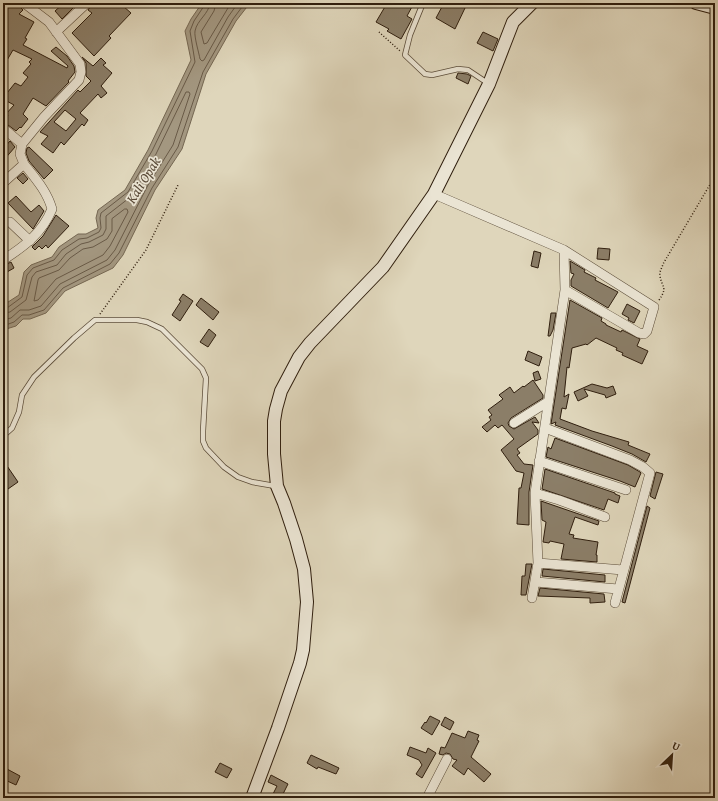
<svg xmlns="http://www.w3.org/2000/svg" width="718" height="801" viewBox="0 0 718 801" font-family="'Gentium Book Plus',serif">
	<rect width="100%" height="100%" fill="#dfd6bb"/>
	<filter id="stains"><feTurbulence type="fractalNoise" baseFrequency=".005" numOctaves="4"/><feColorMatrix values="0 0 0 0 .2 0 0 0 0 .09 0 0 0 0 .02 0 0 0 .5 -.17"/></filter>
	<radialGradient id="worn" r=".72"><stop offset=".6" stop-color="#630" stop-opacity="0"/><stop offset="1" stop-color="#630" stop-opacity=".3"/></radialGradient>
	<path fill="#a39780" stroke="#756752" d="M202,3H250L236,21L206,74L182,149L155,190L123,255L113,268L65,291L46,313L30,319H23L16,326L3,330V304H5L19,295L24,272L31,265L52,257L59,247L78,234H86L98,228L96,218L98,210L125,190L148,150L191,60L185,31L191,19Z"/>
	<g fill="none" stroke-linecap="round" stroke-linejoin="round">
		<path stroke="#695a47" stroke-width="1" d="M210,3C209,14 197,20 195,31C194,37 199,53 200,59L202,61L204,60L228,17L238,3
			M216,3L214,11L201,32L204,44L207,43L231,3
			M125,209H127L128,212L110,246L103,255L56,279L38,300L34,301L38,280L39,278L59,270L70,258L83,249L93,247L107,239L112,231V219Z
			M3,308H7L22,297L27,275L33,268L54,260L62,250L79,239L87,238L99,232L101,228L100,218L101,213L128,192L152,151L195,62L190,31L194,21L204,6L205,3
			M3,313L10,312L26,300L32,277L36,272L57,265L66,254L81,244L89,242L103,235L106,229V216L133,195L156,154L186,92H189L190,94L173,145L148,185L115,250L107,260L60,284L41,306L29,310H20L11,318L3,320
			M3,326L14,322L22,315H29L44,310L63,288L110,264L119,253L152,188L178,147L203,72L233,19L245,3"/>
	</g>
	<path fill="#8b7e68" stroke="#2f1e0e" fill-rule="evenodd" d="M3,3L17,4L23,10L19,14L34,22L25,38L27,39L23,45L67,68L68,66L51,51L56,47L67,56L74,66L75,72L68,81L69,82L46,106L33,98L23,114L28,119L21,128L20,127L16,131L4,122L8,115L6,114L14,105L3,99V98L15,83L21,86L28,77L23,73L31,64L29,62L32,59L13,50L3,67Z
		M64,3H78L62,19L55,11Z
		M93,3H126L123,6L131,13L109,36L111,38L94,56L72,33L92,13L88,10Z
		M393,3H414L407,16L412,19L401,39L387,31L389,29L376,22L386,5L390,7Z
		M444,3H456L465,8L455,29L436,18Z
		M483,32L498,39L493,51L477,43Z
		M82,57L93,66L101,58L106,63L103,65L112,73L101,86L107,93L101,98L98,94L80,113L88,120L84,126L82,124L64,145L61,142L53,153L41,144L48,136L40,132L78,90L80,92L91,81L86,76V63ZM65,110L76,119L66,131L54,122Z
		M458,73L467,74L471,76L468,84L456,78Z
		M10,141L15,147L3,161V149Z
		M29,147L53,170L44,179L29,161L26,153L27,148Z
		M23,173L28,179L23,184L17,178Z
		M16,196L31,212L39,205L44,211L33,229L8,203Z
		M56,215L69,226L48,248L46,245L42,249L39,246L35,250L32,247L43,236Z
		M598,248L610,249L609,260L597,259Z
		M534,251L541,253L538,268L531,266Z
		M570,261L585,270L584,272L596,278L595,280L618,292L608,308L571,286V280L574,274L571,273Z
		M11,262L14,268L7,272L3,266Z
		M183,294L193,301L180,321L172,315L181,301L179,300Z
		M201,298L219,312L213,320L196,305Z
		M570,300L602,318L601,321L606,324V325L621,332L622,330L640,339L637,346L648,351L642,364L622,355L623,353L616,350L617,348L596,338L587,345L586,344L572,348L569,368L567,367L564,397L569,394L566,409L562,408L560,419L592,431L629,442L628,445L650,454L646,462L632,454L612,446L555,425L556,422L551,424Z
		M627,304L640,311L634,323L628,320L629,318L622,314Z
		M551,313H556L553,330L550,336H548Z
		M209,329L216,335L208,347L200,342Z
		M528,351L542,357L539,366L525,360Z
		M538,371L541,379L535,381L533,373Z
		M533,380L543,395V398L511,418L508,423L509,426L514,429L535,417L539,423L532,422L538,430V434L517,449L520,453L517,455L524,464L533,465L529,492V525L517,524L519,488H521L524,473L516,471L501,450L514,439L502,425L498,428L495,425L487,432L482,427L491,420L489,417L492,415L488,410L503,399L499,395L510,387L514,393L523,386L524,387Z
		M592,384L607,388L613,386L616,394L606,398L605,395L584,389L588,396L578,401L574,392Z
		M555,438L628,465L640,472L641,473L635,487L620,481L546,457L548,447L551,449Z
		M3,460L18,482L8,489L3,483Z
		M545,469L615,493V494L620,496L618,503L608,499L604,510L542,489Z
		M656,472L663,474L655,499L650,496Z
		M541,501L599,521L598,525L575,517L569,534L574,535L573,538L598,542L596,555H597V562L561,559L564,544L550,541L549,543L543,542L546,522L542,520Z
		M647,506L650,508L625,603L622,602Z
		M526,564H532L526,595H521L522,576H525Z
		M543,569L605,575V582L542,576Z
		M540,588L604,594L605,602L590,603V598L538,596Z
		M430,716L440,721L432,735L421,728L425,722L426,723Z
		M445,717L454,722L450,730L441,725Z
		M468,731L479,735L477,740L479,741L471,757L491,774L484,782L468,768L464,775L452,766L457,760L453,759L450,754L446,753L443,755L439,754L441,747L445,748L452,733L465,738Z
		M410,747L426,753L428,748L436,753L422,778L416,774L422,765L419,760L407,755Z
		M311,755L339,768L336,774L318,767L317,769L307,763Z
		M220,763L232,769L227,778L215,772Z
		M7,769L20,776L16,785L3,779V772L6,773Z
		M271,775L288,784L281,798H271L277,786L268,782Z"/>
	<g fill="none" stroke-linecap="round" stroke-linejoin="round">
		<defs>
			<path id="lane" d="M423,3L410,35L405,55L425,74L432,75L458,69L468,70L489,84
				M3,436L12,428L19,412L22,395L34,377L74,338L95,320H137L147,322L162,329L202,369L206,378L203,431V441L206,448L224,467L238,477L252,482L275,486"/>
			<path id="street" d="M56,32L87,3
				M3,128L22,144
				M3,183L24,164L20,154L22,144L44,117L79,80L81,72L80,64L49,22L24,3
				M434,194L564,250L654,307L647,331L644,334L639,333L565,290
				M10,222L30,241
				M3,260C25,246 42,233 52,209C47,191 35,178 24,164
				M514,423L549,401
				M545,428L630,460L643,467L650,473L615,603
				M539,461L626,490
				M535,493L559,500L605,517
				M538,563L623,570
				M536,582L618,589
				M532,598L538,563L535,493L565,290L564,250
				M427,798L447,759"/>
			<path id="secondary" d="M696,3L715,8
				M252,798L278,728L300,663L303,650L307,602L304,569L296,539L284,503L277,486L274,454V421L276,409L281,391L299,357L310,343L383,267L434,194L489,84L513,22L532,3"/>
		</defs>
		<use href="#lane" stroke="#5b4c39" stroke-width="6"/>
		<use href="#street" stroke="#5b4c39" stroke-width="10"/>
		<use href="#secondary" stroke="#2f1e0e" stroke-width="14"/>
		<path stroke="#2f1e0e" stroke-width="1.5" stroke-dasharray="1 2" stroke-linecap="butt" d="M379,32L400,51
			M659,300C668,287 662,288 660,276C659,272 662,268 663,264L715,176
			M100,314L146,250L178,185"/>
		<use href="#lane" stroke="#eae4d3" stroke-width="4.5"/>
		<use href="#street" stroke="#eae4d3" stroke-width="9"/>
		<use href="#secondary" stroke="#eae4d3" stroke-width="12"/>
	</g>
	<g text-anchor="middle" stroke-width="3.5" stroke-linejoin="round" paint-order="stroke">
		<g font-size="14" font-style="italic" fill="#584836" stroke="#eae4d3">
			<text transform="translate(143 180) rotate(-58)" y="5">Kali Opak</text>
		</g>
	</g>
	<rect width="718" height="801" fill="none" stroke="#dfd6bb" stroke-width="16"/>
	<rect x="4" y="4" width="710" height="793" fill="none" stroke="#2f1e0e" stroke-width="2"/>
	<rect x="8" y="8" width="702" height="785" fill="none" stroke="#2f1e0e"/>
	<g transform="translate(672 755) rotate(25)" stroke="#eae4d3" stroke-width="3" paint-order="stroke">
	<path d="M0-3L7 15L0 10L-7 15Z" fill="#2f1e0e"/>
	<text y="-6" font-size="11" font-weight="bold" text-anchor="middle" fill="#2f1e0e">U</text>
	</g>
	<rect width="100%" height="100%" filter="url(#stains)"/>
	<rect width="100%" height="100%" fill="url(#worn)"/>
</svg>
